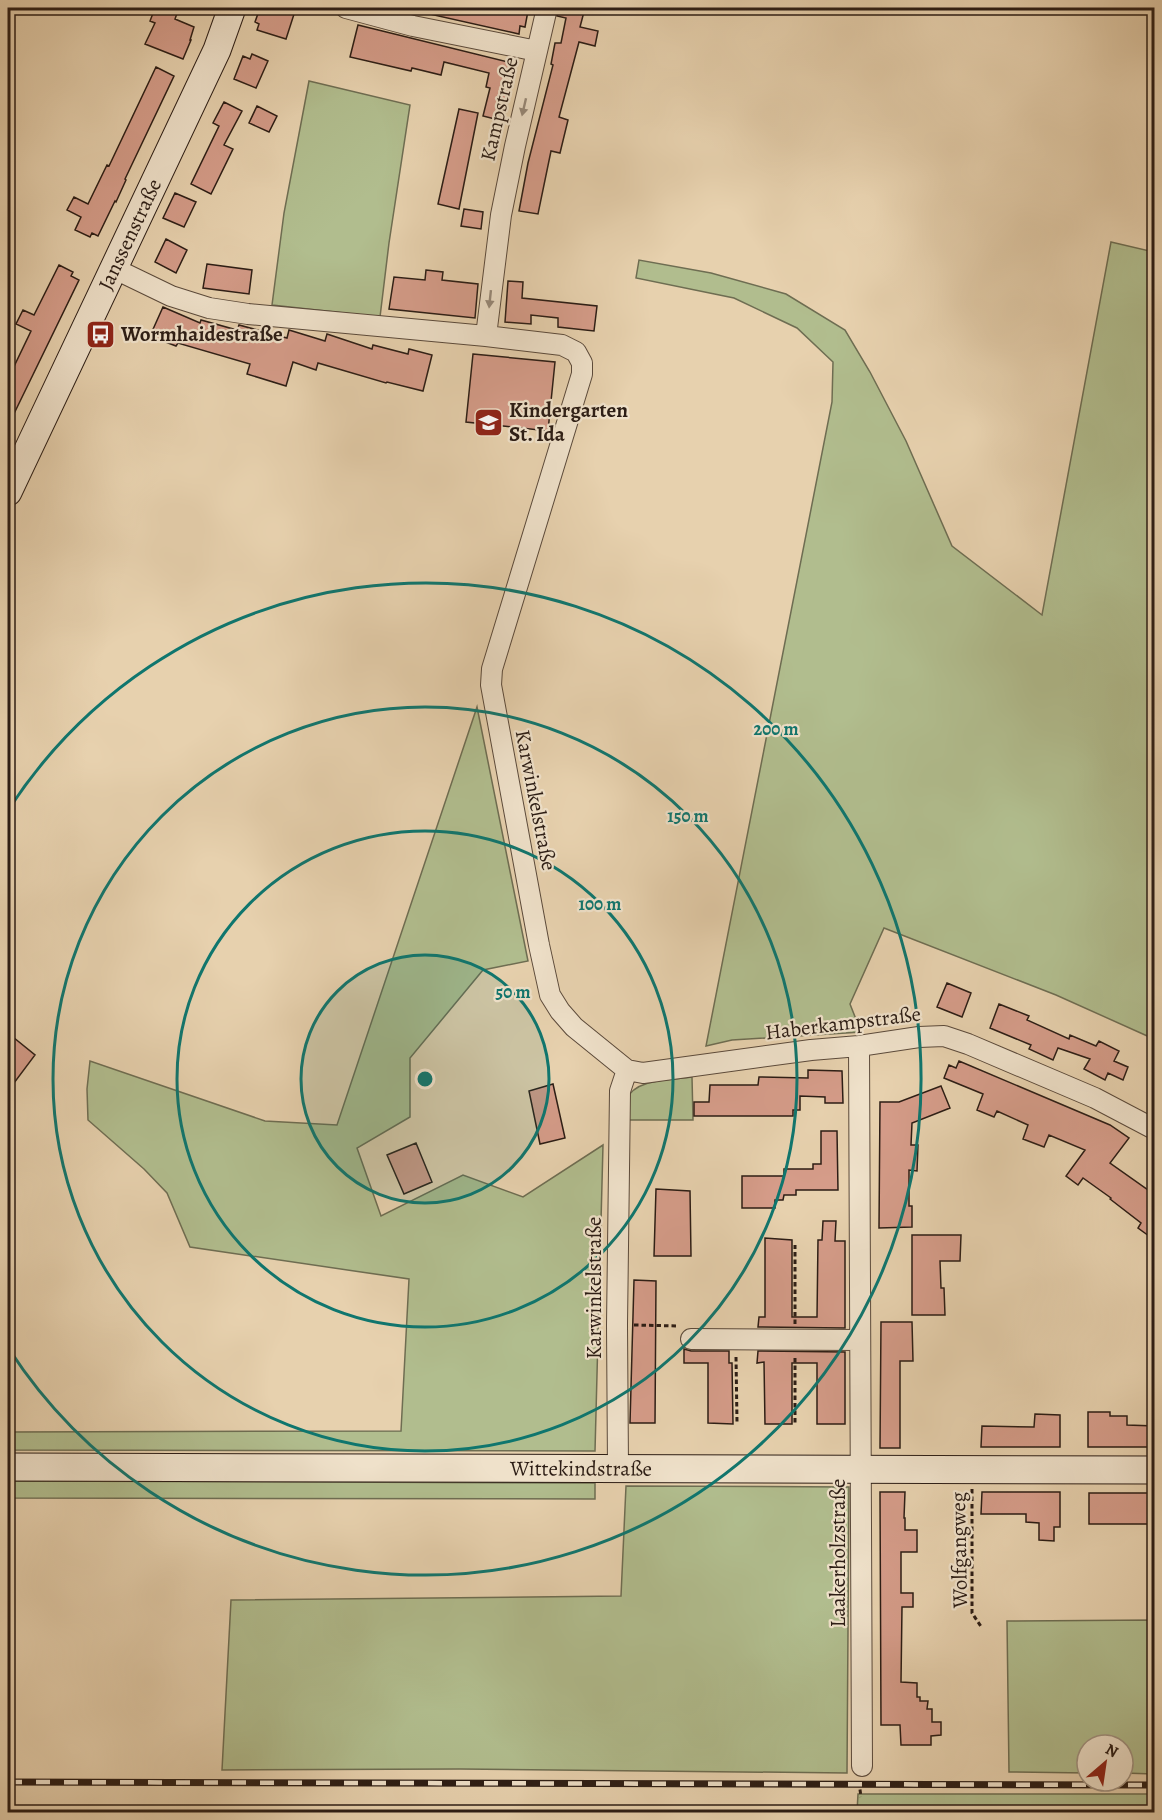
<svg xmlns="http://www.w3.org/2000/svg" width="1162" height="1820" viewBox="0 0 1162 1820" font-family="Alegreya,serif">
	<rect width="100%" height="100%" fill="#e7d1ae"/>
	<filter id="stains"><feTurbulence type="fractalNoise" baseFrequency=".00333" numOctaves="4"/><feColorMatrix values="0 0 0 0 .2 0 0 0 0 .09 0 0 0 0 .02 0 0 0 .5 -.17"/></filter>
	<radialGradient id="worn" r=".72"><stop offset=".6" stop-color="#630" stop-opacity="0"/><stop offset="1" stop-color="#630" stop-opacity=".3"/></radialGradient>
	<path fill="#b1bd8e" stroke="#6e6d52" stroke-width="1.5" d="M309,81L410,105L389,243L380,317L272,305L284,213Z
		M1111,242L1154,252V1039L1056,995L884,928L850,1004L861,1032L732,1040L706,1046L832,402L833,362L797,328L734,298L636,278L639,260L711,273L786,294L845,330L870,372L906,441L952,546L1042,615Z
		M477,707L528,961L483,970L410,1058V1117L357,1148L381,1216L463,1175L523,1197L603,1145L595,1451L8,1450V1432L401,1431L409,1279L190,1247L167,1193L144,1169L88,1120L87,1089L90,1061L265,1121L337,1125Z
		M692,1077L693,1120H625C625,1114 624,1106 626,1100C635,1078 672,1080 692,1077Z
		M8,1481L595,1483V1499L8,1498Z
		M626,1486L849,1487L847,1773L460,1769L222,1770L231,1600L621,1596Z
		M1154,1620V1774L1123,1773V1745H1087V1773L1009,1772L1007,1621Z
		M858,1794H1154V1812H857Z"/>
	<path fill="#d59c89" stroke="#2c1d15" stroke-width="1.5" d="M155,8H179L175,19L194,27L190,40H191L183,59L145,44L155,23L150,21Z
		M260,8H296L286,39L257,30L259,24L255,22Z
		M426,8H524V10L528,11L525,27L520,26L519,34L425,13Z
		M559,8H585L580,27L598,31L595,46L579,42L559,117L568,120L560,153L551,151L538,214L519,211L528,163L553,65L551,64L555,43H561L566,18L557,16Z
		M358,25L516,64L505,103L507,104L503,121L483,116L490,88L486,87L489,73L444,62L441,75L412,68L411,71L350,57Z
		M252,54L268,61L256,88L234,79L243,56L250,59Z
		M156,67L174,76L125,179L126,180L116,202L115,201L98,236L92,233L90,237L75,230L81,217L67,210L74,197L88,204L107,165L109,166Z
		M224,102L242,111L224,145L233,149L211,194L191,184L219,126L213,123Z
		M257,106L277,116L269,132L249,123Z
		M459,109L478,113L459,209L438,204Z
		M175,193L196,202L184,227L163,218Z
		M464,209L483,212L481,229L461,226Z
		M166,239L187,250L176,273L155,262Z
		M207,264L252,270L249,294L203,288Z
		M59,265L73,272L71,276L79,280L8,426V379L31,331L16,324L23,310L34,315Z
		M426,270L443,272L442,280L478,284L475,318L389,309L394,277L425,280Z
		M508,281L523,282L522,298L597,306L594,331L558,327V318L531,315V324L505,322Z
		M163,307L200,323L201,320L237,330L239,325L287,338L289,330L325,341L327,334L372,349L373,345L408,354L409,349L432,355L423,391L387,382L386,383L318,363L316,370L293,362L286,386L247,374L250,364L178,343L176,346L150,336Z
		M473,354L555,362L548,431L466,422Z
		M947,983L971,993L962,1017L937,1007Z
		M999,1004L1029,1016L1027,1020L1069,1039L1070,1035L1096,1046L1099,1041L1119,1051L1114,1061L1128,1067L1123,1080L1108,1073L1105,1080L1084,1069L1090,1059L1058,1048L1053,1060L1029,1049L1031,1045L990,1028Z
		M8,1033L35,1055L8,1091Z
		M959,1061L1110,1125L1129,1138L1110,1163L1155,1195V1233L1152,1231L1149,1236L1138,1228L1141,1223L1110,1199L1111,1198L1083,1178L1078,1185L1066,1176L1085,1150L1049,1135L1044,1147L1023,1139L1028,1125L997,1111L994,1117L977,1110L983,1094L944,1078L949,1065L956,1068Z
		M808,1070L842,1071L843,1103H825V1097L800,1096V1110H793V1116H694V1102H709L710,1085H758L759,1077L808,1078Z
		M553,1084L565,1138L540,1144L529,1091Z
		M941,1086L950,1108L912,1123L911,1145H918L917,1171L909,1170V1206H912V1227L879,1228L880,1102H899Z
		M821,1131H837L838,1190H796V1195H784L783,1200H775V1208H742V1176H784V1169H813V1164H821Z
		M416,1143L432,1182L404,1194L387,1155Z
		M656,1189L690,1191L691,1256H654Z
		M823,1221H836L835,1241H845V1328L758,1327L759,1317H765V1238L792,1240V1317H817L818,1240H822Z
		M912,1235H961L960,1261H940L941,1288H944L945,1315H912Z
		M634,1280L656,1281L655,1423H630Z
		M881,1322H912L913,1361H900V1448H880Z
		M684,1349L691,1351H729V1363H732L733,1424L708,1423V1363H684Z
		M758,1351L845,1352V1424H817V1363H792V1424H765L764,1362L757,1363Z
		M1088,1412H1110V1416H1127V1425L1155,1426V1447H1088Z
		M1035,1414L1060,1415V1447H981L982,1426L1034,1427Z
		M880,1492H905L904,1518H905V1530H917V1552H901V1593H913V1607H902L901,1682L917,1683V1697H920V1701H928L927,1709H932V1722H941V1735L931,1736V1745H901L900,1725H881Z
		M982,1492H1060V1527H1054V1541L1039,1540V1523L1026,1522V1514H981Z
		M1089,1493H1155V1524H1089Z"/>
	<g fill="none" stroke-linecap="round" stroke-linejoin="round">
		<defs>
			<path id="street" d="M346,8L413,26L537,51
				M113,268L171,296L209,308L248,314L486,336L562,345L576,352L582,363V374L492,669L491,685L539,945L550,995L560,1011L574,1027L627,1070
				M486,336L501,215L515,146L547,8
				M859,1046L862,1766
				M627,1070L643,1073L811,1050L859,1046L919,1037L944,1036L968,1044L1095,1098L1154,1129
				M691,1339L860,1340
				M618,1468L617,1325L620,1091L627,1070"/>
			<g id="secondary">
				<path id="s1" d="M8,492L217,50L232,8"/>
				<path id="s2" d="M8,1467L1154,1470"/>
			</g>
		</defs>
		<use href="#street" stroke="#5b4a3b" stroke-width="22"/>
		<use href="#secondary" stroke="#2c1d15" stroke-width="29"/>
		<path stroke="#2c1d15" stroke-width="3" stroke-dasharray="4.5 3" stroke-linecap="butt" d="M795,1324V1245
			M634,1325L678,1326
			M736,1357L737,1422
			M795,1358V1424
			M972,1489V1613L982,1628
			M859,1782L861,1797"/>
		<use href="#street" stroke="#efe1ca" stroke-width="20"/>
		<use href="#secondary" stroke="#efe1ca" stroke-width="27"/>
		<defs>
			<path id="rail" d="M8,1782L1154,1785"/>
		</defs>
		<use href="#rail" stroke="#2c1d15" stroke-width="7"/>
		<use href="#rail" stroke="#efe1ca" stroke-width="4.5" stroke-dasharray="14" stroke-linecap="butt"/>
	</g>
	<defs><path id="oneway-solid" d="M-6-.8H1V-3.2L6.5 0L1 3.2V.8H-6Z" transform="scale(1.5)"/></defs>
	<g fill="#978979">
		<use href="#oneway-solid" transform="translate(524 107) rotate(103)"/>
		<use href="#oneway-solid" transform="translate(490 299) rotate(96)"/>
	</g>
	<circle cx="425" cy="1079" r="124" fill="#0f766e" fill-opacity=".12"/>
	<g fill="none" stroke="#0f766e" stroke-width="3">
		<circle cx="425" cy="1079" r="124"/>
		<circle cx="425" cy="1079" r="248"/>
		<circle cx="425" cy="1079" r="372"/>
		<path d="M9 809A496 496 0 1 1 9 1349"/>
	</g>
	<defs>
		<symbol id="bus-square" viewBox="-11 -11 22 22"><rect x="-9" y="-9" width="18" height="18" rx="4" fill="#8f2418" stroke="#efe1ca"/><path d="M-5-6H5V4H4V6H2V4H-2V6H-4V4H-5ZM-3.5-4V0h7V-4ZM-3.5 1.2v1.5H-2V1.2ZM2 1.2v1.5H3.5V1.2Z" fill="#fff"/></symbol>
		<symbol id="school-square" viewBox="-11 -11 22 22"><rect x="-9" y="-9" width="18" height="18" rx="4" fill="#8f2418" stroke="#efe1ca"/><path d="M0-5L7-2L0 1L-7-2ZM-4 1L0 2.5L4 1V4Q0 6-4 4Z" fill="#fff"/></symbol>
	</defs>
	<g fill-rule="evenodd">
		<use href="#bus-square" x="84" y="318" width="33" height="33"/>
		<use href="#school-square" x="472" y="406" width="33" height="33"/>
	</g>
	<g text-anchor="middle" stroke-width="4.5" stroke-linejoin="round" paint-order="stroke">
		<g font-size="21" fill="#2c1d15" stroke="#efe1ca">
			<text transform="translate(499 109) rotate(-77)" y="7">Kampstraße</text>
			<text dy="7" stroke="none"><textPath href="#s1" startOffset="285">Janssenstraße</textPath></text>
			<text transform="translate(536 800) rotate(79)" y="7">Karwinkelstraße</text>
			<text transform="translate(843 1023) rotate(-7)" y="7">Haberkampstraße</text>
			<text transform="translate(594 1288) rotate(-90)" y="7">Karwinkelstraße</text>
			<text dy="7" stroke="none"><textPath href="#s2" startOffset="573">Wittekindstraße</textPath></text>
			<text transform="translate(959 1550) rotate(-91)" y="7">Wolfgangweg</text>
			<text transform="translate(838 1553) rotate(-90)" y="7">Laakerholzstraße</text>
		</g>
		<g font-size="21" font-weight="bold" fill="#2c1d15" stroke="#efe1ca" text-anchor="start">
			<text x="121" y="341">Wormhaidestraße</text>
			<text x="509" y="417">Kindergarten<tspan x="509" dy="24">St. Ida</tspan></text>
		</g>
	</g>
	<circle cx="425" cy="1079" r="9" fill="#0f766e" stroke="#efe1ca" stroke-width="3"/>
	<g font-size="18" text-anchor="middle" font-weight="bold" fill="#0f766e" stroke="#efe1ca" stroke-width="4.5" stroke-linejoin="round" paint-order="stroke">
		<text x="776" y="735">200 m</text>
		<text x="688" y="822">150 m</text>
		<text x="600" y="910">100 m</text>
		<text x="513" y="998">50 m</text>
	</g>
	<rect width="1162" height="1820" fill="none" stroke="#e7d1ae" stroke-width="30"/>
	<rect x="9" y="9" width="1144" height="1802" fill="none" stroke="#2c1d15" stroke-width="3"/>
	<rect x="15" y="15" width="1132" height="1790" fill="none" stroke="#2c1d15" stroke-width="1.5"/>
	<g transform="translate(1105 1763) rotate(29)"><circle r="28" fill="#efe1ca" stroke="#a19382" stroke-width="1.5"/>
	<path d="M0-4.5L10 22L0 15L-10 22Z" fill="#8f2418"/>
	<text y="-9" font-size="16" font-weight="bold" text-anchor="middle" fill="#2c1d15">N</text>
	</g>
	<rect width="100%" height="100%" filter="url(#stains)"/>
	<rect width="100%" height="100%" fill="url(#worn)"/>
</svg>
